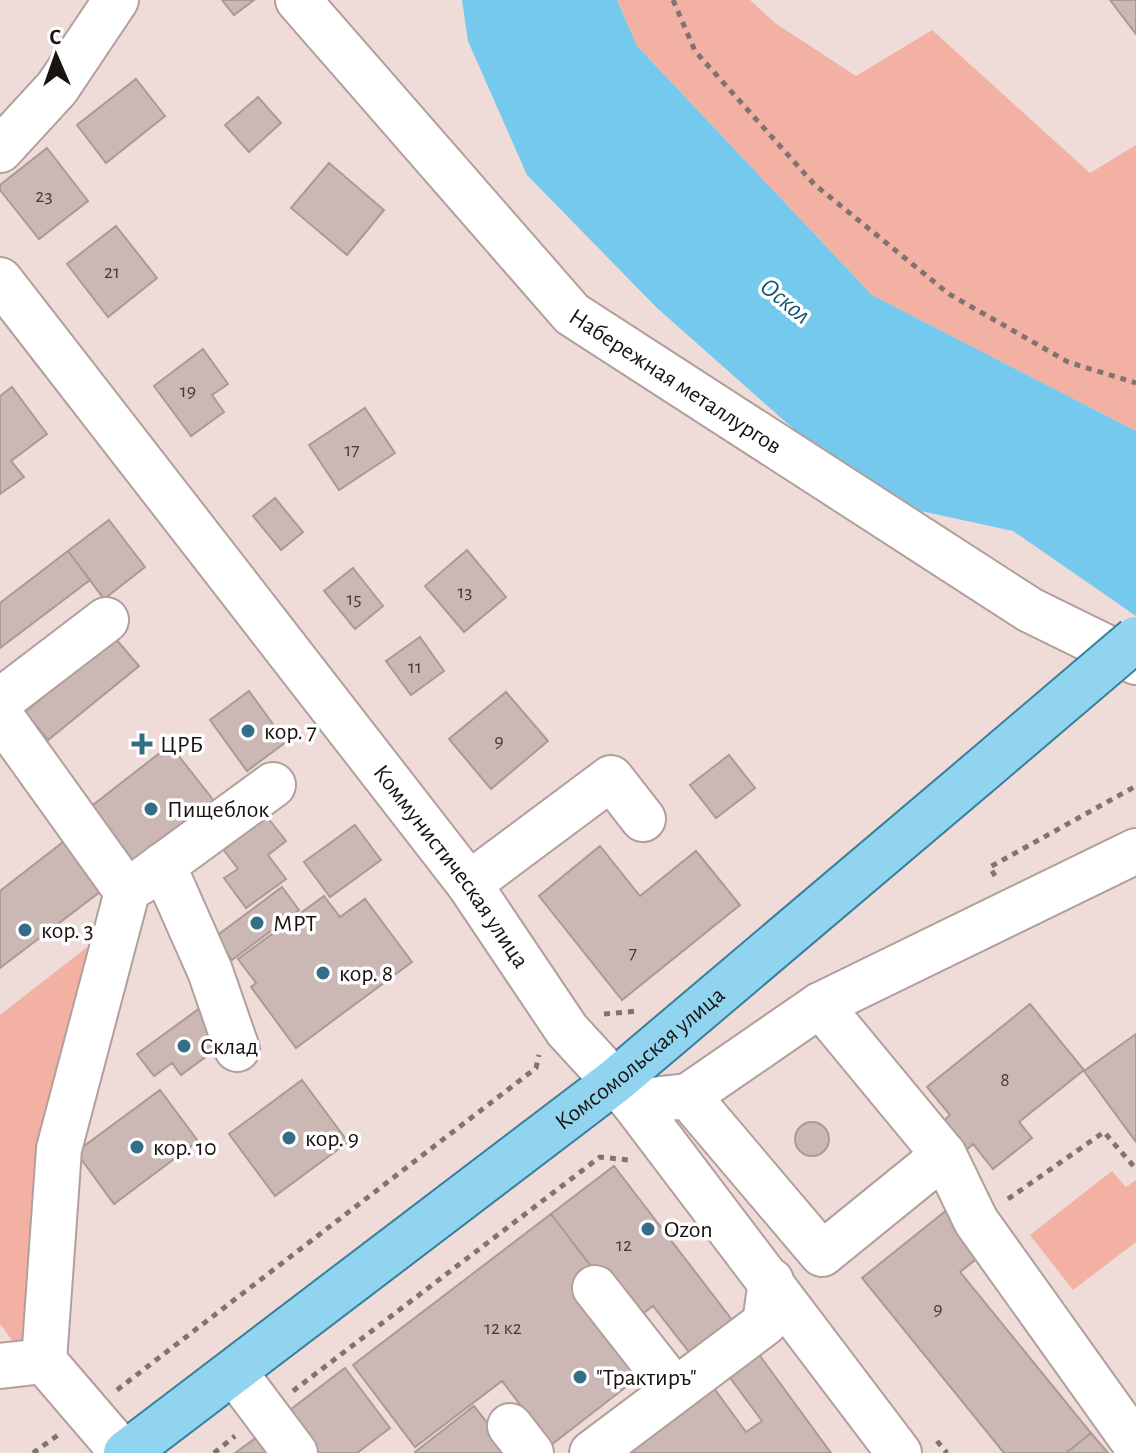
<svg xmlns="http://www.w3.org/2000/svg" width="1136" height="1453" viewBox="0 0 1136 1453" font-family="'Alegreya Sans',sans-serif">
	<rect width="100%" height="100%" fill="#efdbd7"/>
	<path fill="#f3b1a4" d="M617,0H750L775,23L856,76L932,30L1090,173L1136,145V431L872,295L637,46Z
		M95,941L37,1338L21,1352L0,1324V1015Z
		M1112,1171L1126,1187L1136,1180V1242L1073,1290L1030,1235Z"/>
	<path fill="#75c9ed" d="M462,0H617L637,46L872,295L1136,431V616L1013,531L898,506L832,463L657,308L527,175L468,41Z"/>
	<path fill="#cbb8b4" stroke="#ac9995" stroke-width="2" d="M222,0H254L234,15Z
		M1110,0H1136V34Z
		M136,79L165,116L106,163L77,125Z
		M258,97L281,123L249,152L225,125Z
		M47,148L88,201L39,239L0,190V185Z
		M329,163L384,210L347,255L291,208Z
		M116,226L157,278L108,317L67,264Z
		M203,349L228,384L212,395L224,412L191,436L154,386Z
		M12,387L47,434L11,461L24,477L0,494V396Z
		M365,408L395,453L339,490L309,445Z
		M275,498L303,532L281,550L253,516Z
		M109,520L145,567L104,599L68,551Z
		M467,550L506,597L464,632L425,586Z
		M68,551L90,580L0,648V603Z
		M353,568L383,606L355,629L324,591Z
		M420,637L444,671L411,695L386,661Z
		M115,638L139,666L48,740L25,712Z
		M249,691L286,742L247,771L210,720Z
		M506,692L548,741L491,789L449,739Z
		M170,745L218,806L132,873L84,812Z
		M729,755L755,788L716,818L690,785Z
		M264,813L286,841L268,855L286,879L246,908L224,878L238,869L220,845Z
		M355,825L381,860L330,897L304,862Z
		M67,839L105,888L0,968V891Z
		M600,846L640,896L696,851L740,905L622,1000L539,896Z
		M282,887L299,910L232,960L215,937Z
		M324,896L340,917L365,899L412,962L296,1048L251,987L256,983L238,959Z
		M1030,1004L1084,1070L1019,1122L1032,1138L993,1169L973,1144L964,1152L941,1123L950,1115L927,1087Z
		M204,1005L230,1039L181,1075L172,1063L154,1076L137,1054Z
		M1136,1034V1142L1084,1071Z
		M302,1080L348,1142L275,1196L229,1134Z
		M160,1090L198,1141L114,1204L76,1152Z
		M795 1139a17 17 0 1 1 34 0a17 17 0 1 1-34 0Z
		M614,1166L739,1329L696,1361L653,1306L633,1321L551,1214Z
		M948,1209L984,1253L960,1272L1091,1433L1066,1453H1004L862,1278Z
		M551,1214L596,1273L640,1376L551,1445L502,1381L415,1447L353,1365Z
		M755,1349L831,1453H621L713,1387L746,1432L762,1421L725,1371Z
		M345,1368L390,1428L357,1453H316L286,1413Z
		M474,1406L511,1453H415V1452Z
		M1091,1433L1108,1453H1066Z
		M261,1434L275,1453H235Z"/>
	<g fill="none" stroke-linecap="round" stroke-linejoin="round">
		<defs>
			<g id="minor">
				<path id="s1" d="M298,0L572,314L1030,610L1136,662"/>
				<path d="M0,150L57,88L116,0"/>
				<path id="s2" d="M0,280L469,884L567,1030L633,1102L899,1453"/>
				<path d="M0,701L106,620"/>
				<path d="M0,715L127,892L59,1149L44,1361L123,1453"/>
				<path d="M163,865L210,971L237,1049"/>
				<path d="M139,883L273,785"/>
				<path d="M469,884L611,778L643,819"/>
				<path d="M688,1096L822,1254L944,1155L820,1005"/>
				<path d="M633,1102L688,1096L820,1005L1136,851"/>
				<path d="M944,1155L976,1221L1136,1445"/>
				<path d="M595,1288L675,1390"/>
				<path d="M0,1366L44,1361"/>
				<path d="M235,1373L295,1453"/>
				<path d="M510,1426L531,1453"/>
				<path d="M592,1453L765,1323L771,1281"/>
			</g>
			<g id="major">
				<path id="s3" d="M126,1453L615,1081L974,777"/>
			</g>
		</defs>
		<use href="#minor" stroke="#b29f9c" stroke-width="48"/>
		<use href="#major" stroke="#387e9a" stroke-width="48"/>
		<path stroke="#807370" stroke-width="5" stroke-dasharray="6 6" stroke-linecap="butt" d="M673,0L695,51L814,184L949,294L1068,362L1136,383
			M995,876L990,867L1136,786
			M604,1014L638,1011
			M1008,1199L1104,1132L1136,1169
			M117,1390L536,1068L539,1055
			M293,1391L600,1157L628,1160
			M937,1441L947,1453
			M33,1453L58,1435
			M214,1453L235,1436"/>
		<use href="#minor" stroke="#fff" stroke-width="44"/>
		<use href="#major" stroke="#91d4ef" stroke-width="44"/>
		<defs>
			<path id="major-bridge" d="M974,777L1136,639"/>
		</defs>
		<use href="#major-bridge" stroke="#387e9a" stroke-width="48" stroke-linecap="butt"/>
		<use href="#major-bridge" stroke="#91d4ef" stroke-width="44"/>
	</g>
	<g fill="#336d86" stroke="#fff" stroke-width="3">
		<circle cx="248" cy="731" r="8"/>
		<path d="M138 732h8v8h8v8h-8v8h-8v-8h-8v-8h8z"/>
		<circle cx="151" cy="809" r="8"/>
		<circle cx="257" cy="923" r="8"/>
		<circle cx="25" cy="930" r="8"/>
		<circle cx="323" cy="973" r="8"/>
		<circle cx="184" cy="1046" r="8"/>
		<circle cx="289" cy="1138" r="8"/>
		<circle cx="137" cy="1147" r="8"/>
		<circle cx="648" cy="1229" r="8"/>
		<circle cx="580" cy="1377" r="8"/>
	</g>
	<g text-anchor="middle" stroke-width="7" stroke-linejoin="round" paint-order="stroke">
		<g font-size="20" fill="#463c3a">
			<text x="44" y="202">23</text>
			<text x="112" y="278">21</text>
			<text x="188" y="397">19</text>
			<text x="352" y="456">17</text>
			<text x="465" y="598">13</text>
			<text x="354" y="605">15</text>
			<text x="415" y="673">11</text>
			<text x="499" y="747">9</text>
			<text x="633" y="959">7</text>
			<text x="1005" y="1086">8</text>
			<text x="624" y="1251">12</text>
			<text x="938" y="1315">9</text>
			<text x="503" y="1334">12 к2</text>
		</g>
		<g font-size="24" fill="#191311" stroke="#fff">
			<text dy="8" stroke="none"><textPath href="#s1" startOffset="540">Набережная металлургов</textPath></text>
			<text dy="8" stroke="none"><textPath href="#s2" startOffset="740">Коммунистическая улица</textPath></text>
			<text dy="8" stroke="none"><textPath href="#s3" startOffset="648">Комсомольская улица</textPath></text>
		</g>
		<g font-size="24" fill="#191311" stroke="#fff" text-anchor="start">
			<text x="264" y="739">кор. 7</text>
			<text x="160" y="752">ЦРБ</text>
			<text x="167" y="817">Пищеблок</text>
			<text x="273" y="931">МРТ</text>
			<text x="41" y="938">кор. 3</text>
			<text x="339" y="981">кор. 8</text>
			<text x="200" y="1054">Склад</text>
			<text x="305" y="1146">кор. 9</text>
			<text x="153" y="1155">кор. 10</text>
			<text x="664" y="1237">Ozon</text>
			<text x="596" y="1385">"Трактиръ"</text>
		</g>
		<g font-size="26" font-style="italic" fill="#11556e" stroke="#fff">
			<text transform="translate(786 300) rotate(39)" y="9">Оскол</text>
		</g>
	</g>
	<g transform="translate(56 56) rotate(358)" stroke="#ffffff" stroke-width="6" paint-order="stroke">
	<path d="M0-6L14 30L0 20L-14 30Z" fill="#191311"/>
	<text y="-12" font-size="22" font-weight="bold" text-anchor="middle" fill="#191311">С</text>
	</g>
</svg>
